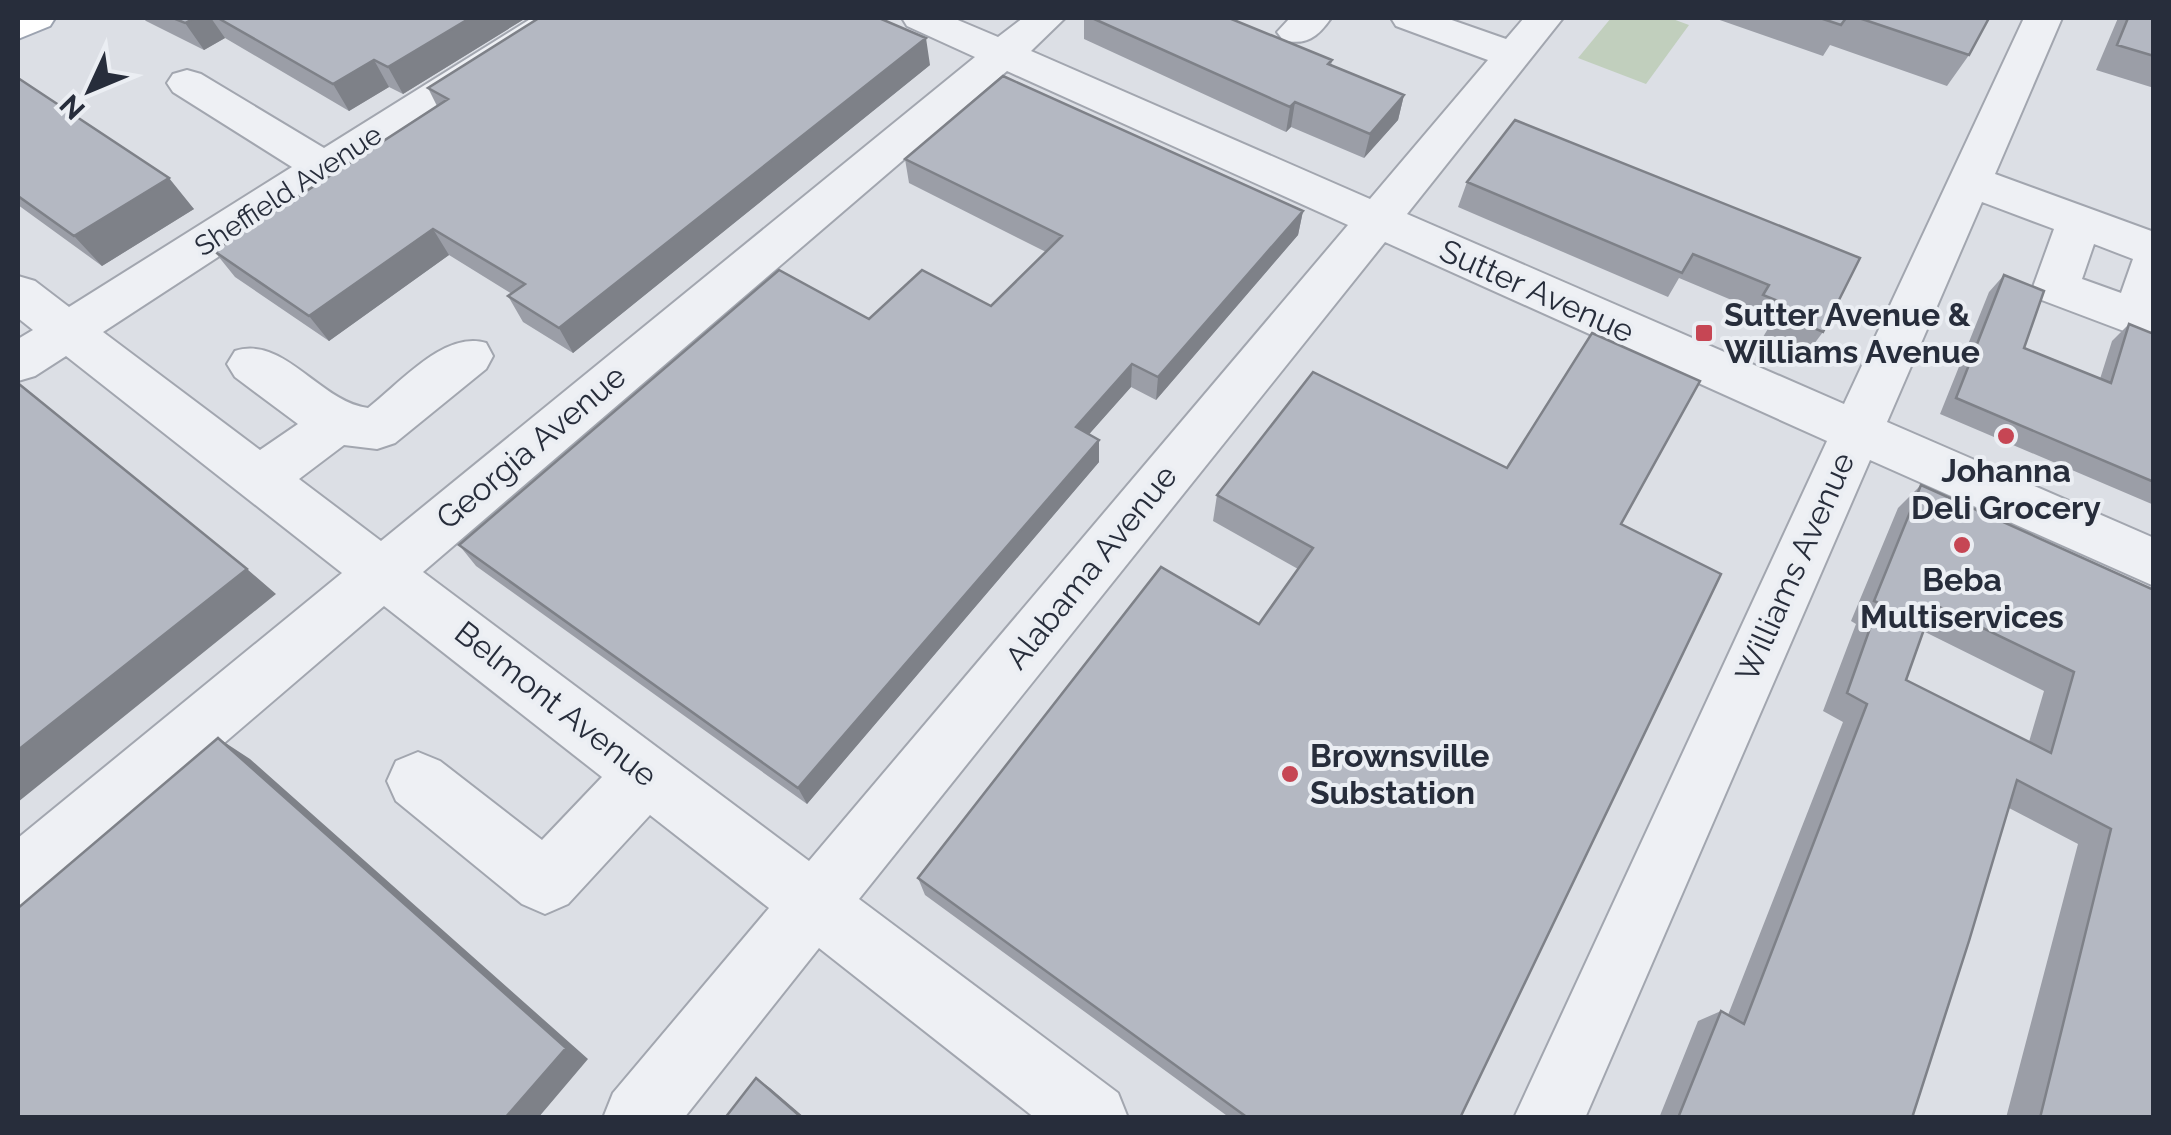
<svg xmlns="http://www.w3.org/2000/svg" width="2171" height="1135" viewBox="0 0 2171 1135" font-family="Raleway,sans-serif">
	<rect width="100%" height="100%" fill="#dcdfe5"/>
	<path fill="#c1cfbd" d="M1611,18H1670L1689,25L1646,84L1578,58Z"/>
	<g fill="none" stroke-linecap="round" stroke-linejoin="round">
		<defs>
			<path id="minor" d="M532,18H577L572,26L103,332L260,450L298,424L235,377L227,364L235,351C284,335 320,402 368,408C400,383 445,330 486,343L493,356L486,369L395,443L377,449L344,445L299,479L381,541L975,57L907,26L902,18H953L998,37L1023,18H1065L1031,51L1370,199L1488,60L1396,26L1391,18H1446L1506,39L1524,18H1563L1407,214L1844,404L2024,18H2062L1995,174L2154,232V331L2137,336L2039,299L2033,287L2054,229L1982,202L1887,422L2154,538V586L1870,460L1585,1118H1514L1827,441L1385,242L859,899L1118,1093L1128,1118H1035L819,948L684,1118H603L613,1093L769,908L650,815L568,904L545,914L522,904L396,801L387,781L396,761L418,752L440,761L542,840L602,777L384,606L41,900L18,909V838L342,573L66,356L35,376L18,381V339L33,330L18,318V276L35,281L69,307L292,167L173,92L167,83L173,74L187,70L201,74L324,148ZM1007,71L1348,225L809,861L423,572ZM2094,244L2133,259L2121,293L2082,279Z
				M1290,18H1331C1318,37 1306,46 1283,40L1277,32Z"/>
			<path id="major" d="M18,18H55L50,26L18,39Z"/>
		</defs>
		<use href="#minor" stroke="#a2a6af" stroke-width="4"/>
		<use href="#major" stroke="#9ca3b0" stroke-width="4"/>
		<use href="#minor" fill="#eef0f4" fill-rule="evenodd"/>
		<use href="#major" fill="#fff" fill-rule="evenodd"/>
	</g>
	<path fill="#9b9ea7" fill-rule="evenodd" d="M143,18H526L403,94L389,87L349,111L225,38L204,50L146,21Z
		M1084,18H1229L1332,60L1331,66L1404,95L1398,120L1364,158L1291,127L1286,132L1084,39Z
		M1714,18H1989L1969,55L1947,86L1830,45L1823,56Z
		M2118,18H2154V88L2096,70Z
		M930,65L573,353L523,322L508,296L512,294L449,255L329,341L235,277L214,251L437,106L428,88Z
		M18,78L194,209L102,266L18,205Z
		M905,159L1303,211L1298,235L1156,400L1131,387L1089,434L1099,440V462L807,804L476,566L459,545L869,319L991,306L1046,252L909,183Z
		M1467,182L1860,258L1823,332L1805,356L1763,337L1769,327L1747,318L1753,309L1679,278L1668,297L1458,207Z
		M2004,275L2024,348L2100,379L2112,341L2129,324L2154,334V505L1940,414L1989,292Z
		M1921,485L2154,590V1118H2006L2078,844L2009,808L1912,1118H1659L1698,1021L1721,1011L1728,1015L1843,722L1823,711L1856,624L1851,621L1898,508ZM1923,631L2044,691L2029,742L1906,680Z
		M1217,495L1621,524L1460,1118H1230L925,895L918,878L1259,624L1298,569L1213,521Z"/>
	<path fill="#7e8188" d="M195,18H211L225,38L204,50L185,23Z
		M470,18H526L403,94L388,67Z
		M926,38L930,65L573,353L559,328Z
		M374,60L389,87L349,111L333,84Z
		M1404,95L1398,120L1364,158L1370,134Z
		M1295,102L1291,127L1286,132L1290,107Z
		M169,178L194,209L102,266L74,236Z
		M1303,211L1298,235L1156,400L1158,377Z
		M433,229L449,255L329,341L309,316Z
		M1132,364L1131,387L1076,449V427Z
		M1099,440V462L807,804L798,788Z
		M247,569L276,594L18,802V750Z
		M218,738L250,759L588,1059L538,1118H505Z
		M756,1078L770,1088L805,1118H802Z"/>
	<path fill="#b4b8c2" stroke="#7e8188" stroke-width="2.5" fill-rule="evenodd" d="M173,18H195L185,23Z
		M218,18H470L388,67L374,60L333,84Z
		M539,18H879L926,38L559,328L508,296L525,284L433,229L309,316L214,251L448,99L428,88Z
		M1092,18H1229L1332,60L1328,64L1404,95L1370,134L1295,102L1290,107Z
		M1820,18H1846L1841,25Z
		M1859,18H1989L1969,55Z
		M2128,18H2154V56L2117,45Z
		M1003,76L1303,211L1158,377L1132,364L1076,427L1099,440L798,788L459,545L779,270L869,319L922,270L991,306L1062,236L905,159Z
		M18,78L169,178L74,236L18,196Z
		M1515,120L1860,258L1823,332L1780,314L1785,304L1763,295L1769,285L1693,254L1682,273L1467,182Z
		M2004,275L2044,291L2024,348L2111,383L2129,324L2154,334V482L1956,398Z
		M1592,333L1700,381L1621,524L1721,574L1460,1118H1248L918,878L1161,567L1259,624L1313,548L1217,495L1313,372L1507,468Z
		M19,384L247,569L18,750V385Z
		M1921,485L2154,590V1118H2040L2111,829L2017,780L1969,941L1912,1118H1678L1721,1011L1744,1024L1867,704L1847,693L1879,603L1874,601ZM1933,604L2074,672L2051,753L1906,680Z
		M218,738L566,1048L505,1118H18V908Z
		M756,1078L802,1118H725Z"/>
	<g fill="#c64654" stroke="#ebeef3" stroke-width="4">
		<rect x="1694" y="323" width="20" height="20" rx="5"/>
		<circle cx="2006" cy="436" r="10"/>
		<circle cx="1962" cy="545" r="10"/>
		<circle cx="1290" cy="774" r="10"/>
	</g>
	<g text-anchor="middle" stroke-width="8" stroke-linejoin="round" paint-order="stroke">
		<g font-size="28" fill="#272d3b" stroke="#ebeef3">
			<text transform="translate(288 190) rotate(-33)" y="10">Sheffield Avenue</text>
		</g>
		<g font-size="32" fill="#272d3b" stroke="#ebeef3">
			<text transform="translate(1537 291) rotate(24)" y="11">Sutter Avenue</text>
			<text transform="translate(531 447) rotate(-40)" y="11">Georgia Avenue</text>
			<text transform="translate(1091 567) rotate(-51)" y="11">Alabama Avenue</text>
			<text transform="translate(1795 567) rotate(-66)" y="11">Williams Avenue</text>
			<text transform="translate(556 704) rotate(38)" y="11">Belmont Avenue</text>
		</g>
		<g font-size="32" font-weight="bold" fill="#272d3b" stroke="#ebeef3" text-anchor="start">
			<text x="1724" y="326">Sutter Avenue &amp;<tspan x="1724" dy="37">Williams Avenue</tspan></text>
			<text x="2006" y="482" text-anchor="middle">Johanna<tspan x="2006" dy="37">Deli Grocery</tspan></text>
			<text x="1962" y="591" text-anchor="middle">Beba<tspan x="1962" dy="37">Multiservices</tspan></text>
			<text x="1310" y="767">Brownsville<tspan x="1310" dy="37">Substation</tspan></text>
		</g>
	</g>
	<rect width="2171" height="1135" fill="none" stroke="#272d3b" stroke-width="40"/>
	<g transform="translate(90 90) rotate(226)" stroke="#ebeef3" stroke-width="8" paint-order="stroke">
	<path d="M0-8L18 38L0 25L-18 38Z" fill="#272d3b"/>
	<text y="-15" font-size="28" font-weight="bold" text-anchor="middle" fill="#272d3b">N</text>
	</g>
</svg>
